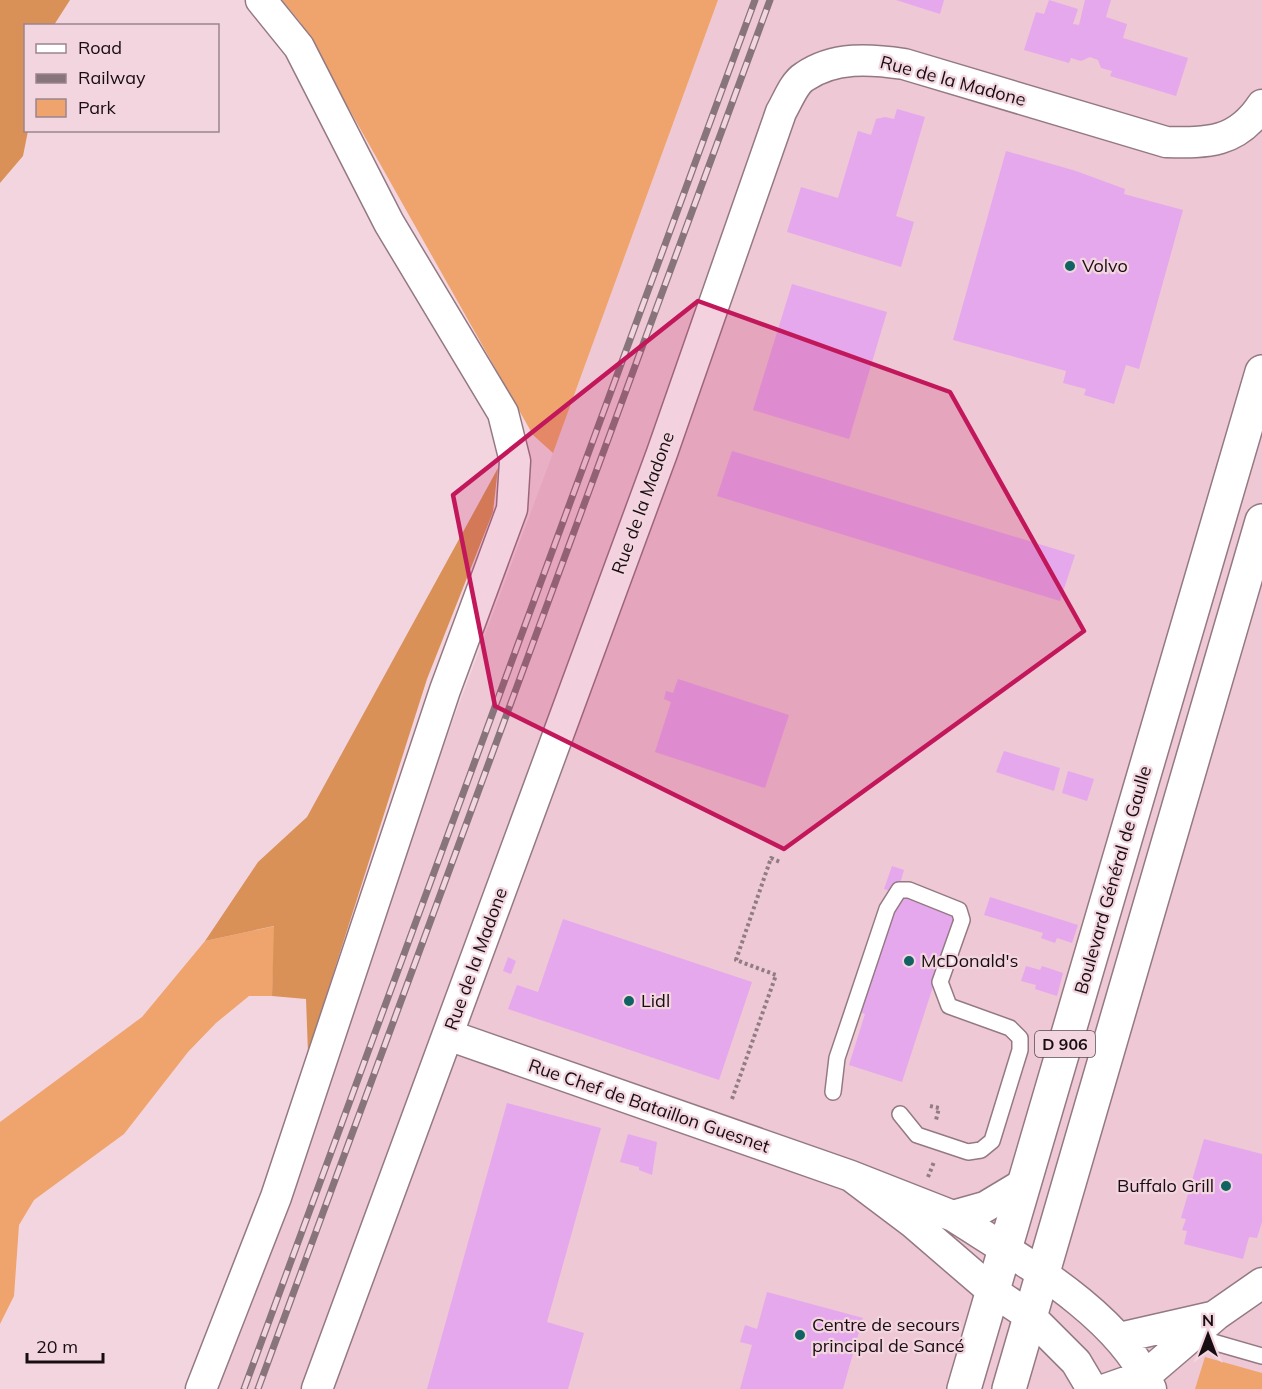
<svg xmlns="http://www.w3.org/2000/svg" width="1262" height="1389" viewBox="0 0 1262 1389" font-family="Mulish,sans-serif">
	<rect width="100%" height="100%" fill="#f3d5e0"/>
	<path fill="#eec8d5" d="M718,0H1262V1389H218L302,1168L384,905L553,453Z"/>
	<path fill="#eea46c" d="M282,0H718L553,453L533,435L300,22Z
		M275,926L272,996H249L216,1023L188,1052L124,1134L34,1200L19,1225L14,1296L0,1324V1122L142,1017L205,941Z
		M1205,1357L1262,1373V1389H1195Z"/>
	<path fill="#d99158" d="M0,0H70L54,25L26,26V130L28,131L23,156L0,183Z
		M498,468L493,512L427,679L308,1053L306,999L272,996L274,926L205,941L258,862L307,817Z"/>
	<path fill="#e5a8ed" d="M896,0H944L940,14Z
		M1049,0L1078,9L1073,24L1079,25L1085,0H1111L1106,17L1127,24L1123,38L1188,58L1176,96L1110,76L1112,71L1101,68L1098,60L1090,57L1081,61L1071,58L1069,63L1024,50L1036,12L1044,14Z
		M897,109L925,117L896,216L914,222L901,267L787,232L801,187L838,198L858,131L871,135L876,119L885,117L894,119Z
		M1006,151L1076,171L1125,189L1124,194L1183,210L1139,369L1126,365L1114,404L1084,395L1086,389L1063,383L1066,371L953,340Z
		M792,284L887,312L849,439L753,410Z
		M732,451L1075,555L1060,601L717,496Z
		M678,679L789,715L765,788L655,752L671,702L664,699L666,691L673,693Z
		M1004,751L1060,768L1054,791L996,772Z
		M1068,771L1094,779L1087,801L1062,793Z
		M892,866L904,870L897,894L884,889Z
		M899,891L958,910L902,1082L849,1065L865,1014L860,1012Z
		M990,897L1078,925L1072,943L1057,938L1055,943L1041,938L1043,933L984,915Z
		M563,919L752,982L719,1080L508,1009L517,985L538,992Z
		M508,957L516,961L511,974L503,971Z
		M1026,966L1040,970L1042,966L1063,973L1057,996L1035,989L1036,985L1021,981Z
		M507,1103L601,1128L547,1322L584,1333L568,1389H427Z
		M628,1134L657,1142L652,1175L639,1170V1167L620,1162Z
		M1204,1139L1262,1154V1222L1257,1238L1249,1237L1243,1259L1184,1244L1187,1231L1182,1230L1186,1219L1181,1218Z
		M767,1292L863,1318L843,1389H740L752,1345L740,1342L745,1325L757,1329Z"/>
	<g fill="none" stroke-linecap="round" stroke-linejoin="round">
		<defs>
			<path id="lane" d="M833,1092L837,1058L887,909L899,890H909L959,910L962,920L940,982L949,1006L1010,1028L1020,1038V1050L992,1141L981,1150L968,1152L917,1135L900,1114
				M1192,1336L1262,1356"/>
			<path id="street" d="M448,1035L851,1176
				M1025,1183L985,1207L953,1216L851,1176L912,1222L991,1290L1030,1316L1076,1362L1092,1389
				M953,1216C1018,1258 1122,1315 1151,1389
				M1119,1338L1211,1317
				M201,1389L276,1197L445,690L512,509L515,461L503,413L389,223L299,47L261,0
				M317,1389L662,453L781,112C787,102 794,83 804,77C834,56 871,59 904,64L1166,142C1208,143 1237,143 1262,105
				M1106,1389L1146,1375L1216,1315L1262,1283"/>
			<path id="primary" d="M964,1389L1262,372
				M1009,1389L1262,521"/>
		</defs>
		<use href="#lane" stroke="#947983" stroke-width="18"/>
		<use href="#street" stroke="#947983" stroke-width="33"/>
		<use href="#primary" stroke="#947983" stroke-width="36"/>
		<path stroke="#917c84" stroke-width="4" stroke-dasharray="3 3" stroke-linecap="butt" d="M732,1099L776,975L736,960L771,858L780,862
			M930,1106L939,1108L936,1120
			M928,1177L934,1162"/>
		<use href="#lane" stroke="#fff" stroke-width="15"/>
		<use href="#street" stroke="#fff" stroke-width="30"/>
		<use href="#primary" stroke="#fff" stroke-width="33"/>
		<defs>
			<path id="rail" d="M244,1389L755,0
				M258,1389L770,0"/>
		</defs>
		<use href="#rail" stroke="#88747b" stroke-width="7"/>
		<use href="#rail" stroke="#f3d5e0" stroke-width="4.5" stroke-dasharray="14" stroke-linecap="butt"/>
	</g>
	<path fill="#c2185b" fill-opacity="0.2" stroke="#c2185b" stroke-width="4.5" stroke-linejoin="round" d="M698,301L950,392L1084,631L784,849L495,706L453,495Z"/>
	<g fill="#116263" stroke="#f3d5e0" stroke-width="2">
		<circle cx="1070" cy="266" r="6"/>
		<circle cx="909" cy="961" r="6"/>
		<circle cx="629" cy="1001" r="6"/>
		<circle cx="1226" cy="1186" r="6"/>
		<circle cx="800" cy="1335" r="6"/>
	</g>
	<g text-anchor="middle" stroke-width="4.5" stroke-linejoin="round" paint-order="stroke">
		<rect fill="#f3d5e0" stroke="#5a4a4f" stroke-width="1.5" x="1035" y="1031" width="60" height="26" rx="4.5"/>
		<g font-size="16" font-weight="bold" fill="#180e11">
			<text x="1065" y="1050">D 906</text>
		</g>
		<g font-size="18" fill="#180e11" stroke="#f3d5e0">
			<text transform="translate(953 81) rotate(15)" y="6">Rue de la Madone</text>
			<text transform="translate(643 503) rotate(-70)" y="6">Rue de la Madone</text>
			<text transform="translate(1113 880) rotate(-74)" y="6">Boulevard Général de Gaulle</text>
			<text transform="translate(476 959) rotate(-70)" y="6">Rue de la Madone</text>
			<text transform="translate(649 1106) rotate(19)" y="6">Rue Chef de Bataillon Guesnet</text>
		</g>
		<g font-size="18" fill="#180e11" stroke="#f3d5e0" text-anchor="start">
			<text x="1082" y="272">Volvo</text>
			<text x="921" y="967">McDonald's</text>
			<text x="641" y="1007">Lidl</text>
			<text x="1214" y="1192" text-anchor="end">Buffalo Grill</text>
			<text x="812" y="1331">Centre de secours<tspan x="812" dy="21">principal de Sancé</tspan></text>
		</g>
	</g>
	<rect x="24" y="24" width="195" height="108" fill="#f3d5e0" stroke="#9b858d" stroke-width="1.5"/>
	<rect x="36" y="44" width="30" height="9" fill="#ffffff" stroke="#9b858d" stroke-width="1.5"/>
	<text x="78" y="54" font-size="18" fill="#180e11">Road</text>
	<rect x="36" y="74" width="30" height="9" fill="#88747b" stroke="#9b858d" stroke-width="1.5"/>
	<text x="78" y="84" font-size="18" fill="#180e11">Railway</text>
	<rect x="36" y="99" width="30" height="18" fill="#eea46c" stroke="#9b858d" stroke-width="1.5"/>
	<text x="78" y="114" font-size="18" fill="#180e11">Park</text>
	<g transform="translate(1208 1335)" stroke="#f3d5e0" stroke-width="4.5" paint-order="stroke">
	<path d="M0-4.5L10 22L0 15L-10 22Z" fill="#180e11"/>
	<text y="-9" font-size="16" font-weight="bold" text-anchor="middle" fill="#180e11">N</text>
	</g>
	<path d="M27 1353v9h76v-9" fill="none" stroke="#180e11" stroke-width="3"/>
	<text x="36" y="1353" font-size="18" fill="#180e11" stroke="#f3d5e0" stroke-width="4.5" paint-order="stroke">20 m</text>
</svg>
